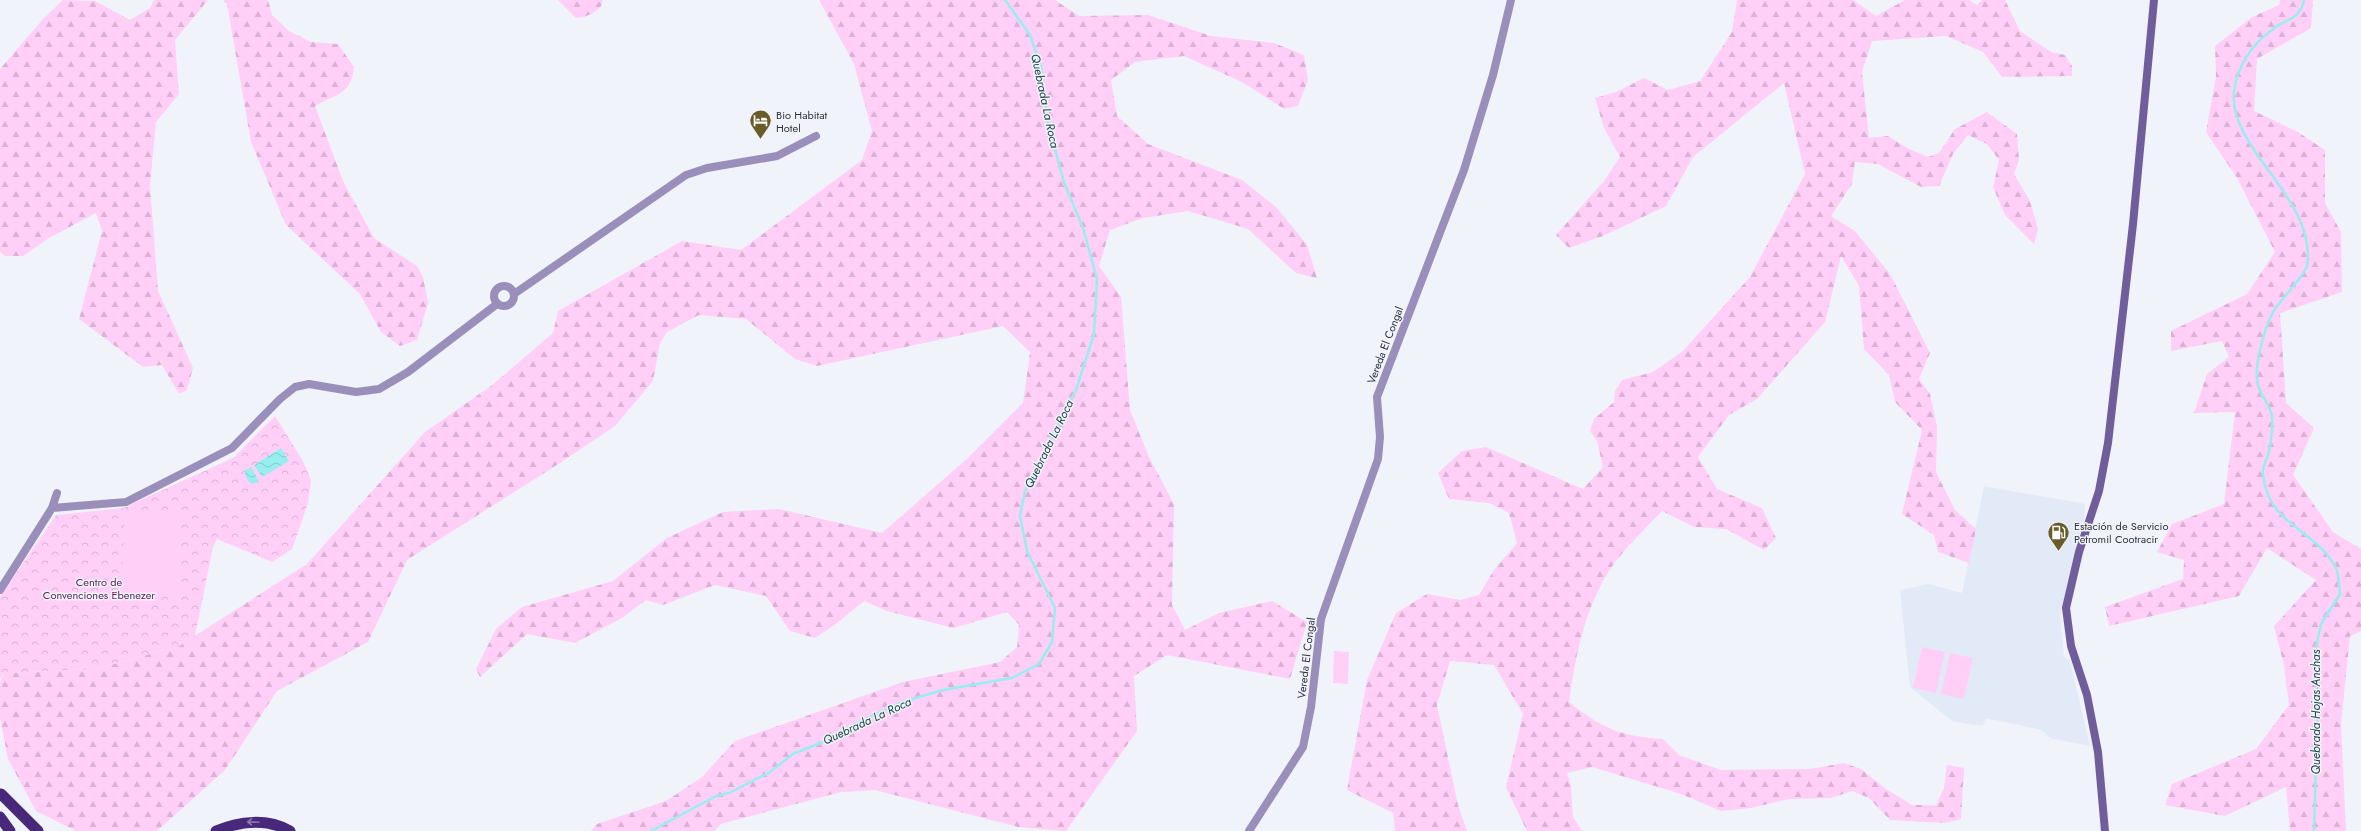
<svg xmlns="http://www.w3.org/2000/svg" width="2361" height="831" viewBox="0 0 2361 831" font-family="Jost,sans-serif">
	<defs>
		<pattern id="forest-firs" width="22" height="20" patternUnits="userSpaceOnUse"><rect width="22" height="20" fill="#ffcff8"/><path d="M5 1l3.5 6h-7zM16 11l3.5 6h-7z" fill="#dbb2d6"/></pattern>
		<pattern id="park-crowns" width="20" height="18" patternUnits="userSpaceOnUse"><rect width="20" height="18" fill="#ffcff8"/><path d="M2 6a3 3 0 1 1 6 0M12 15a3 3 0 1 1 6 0" fill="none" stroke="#dbb2d6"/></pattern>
		<pattern id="water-waves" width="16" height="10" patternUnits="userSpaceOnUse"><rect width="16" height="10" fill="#97eeee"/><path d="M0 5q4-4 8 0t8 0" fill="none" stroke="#82cdcd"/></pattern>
	</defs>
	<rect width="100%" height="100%" fill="#f0f3f9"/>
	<path fill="#e2eaf8" d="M1984,486L2085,504L2084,519L2060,615L2064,656L2070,661L2090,746L2050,738L2042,730L1986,718L1983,726L1952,721L1910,687L1900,590L1928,584L1962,593Z"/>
	<path fill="url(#forest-firs)" d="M63,0L95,1L130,20L150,8L154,0H208L175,40L179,94L156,122L150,185L158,291L193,368L187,390L179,394L162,365L143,367L79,319L102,231L96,213L49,238L23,256H5L0,252V69L43,19Z
		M223,0H268L272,15L289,31L311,42L338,44L354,67C351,95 336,94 315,106L343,181L374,238L417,266L423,277L428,303L417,340L400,346L381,332L360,294L286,225L251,142L227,4Z
		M558,0H602C604,11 585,18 576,18Z
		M819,0H1055L1079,16L1148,15L1211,36L1274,43L1304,55L1308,80L1298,106L1284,109L1242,82L1184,56L1135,62L1111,80L1117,116L1148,144L1242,180L1276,207L1307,245L1317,278L1296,273L1248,229L1188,211L1143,218L1110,230L1099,266L1121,297L1130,410L1149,457L1174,504L1172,605L1185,630L1219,613L1272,601L1307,622L1290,679L1167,655L1134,676L1137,731L1066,831L1018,827L875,790L841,792L721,824L714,831H591L597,824L666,801L702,777L735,741L903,682L1000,662L1017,647L1019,625L1007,612L954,628L887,611L864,601L836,624L815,638L790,631L766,596L715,585L663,605L646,600L622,618L575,643L527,634L480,677L476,669L496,629L522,607L613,581L667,538L723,512L779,509L882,533L969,457L1023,403L1030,352L1003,326L817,366L795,359L746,319L699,315L667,332L660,343L653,381L615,426L560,463L407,560L368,642L277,691L225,770L157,831H76L36,811L8,759L0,718V684L3,673L95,669L179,646L307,564L425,432L491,386L553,333L558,311L682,241L741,250L862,160L872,131L854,64Z
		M1737,0H1853L1876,16L1905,0H1969L1977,5L1982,0H2005L2020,31L2051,52L2065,55L2072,66V76L2002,77L1983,52L1946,36L1872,41L1862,72L1869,138L1888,136L1907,148L1928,157L1939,153L1955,129L1987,112L2017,134L2019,160L2014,174L2030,201L2038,229L2034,244L2005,215L1993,187L1999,160L1987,144L1968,135L1953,154L1939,186L1921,187L1878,164L1855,162L1852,184L1831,216L1855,231L1890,274L1930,353L1919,379L1930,394L1937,427L1936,472L1955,510L1976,529L1969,563L1938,552L1934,535L1902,514L1922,430L1895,402L1889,375L1864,349L1859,286L1841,256L1825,322L1757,399L1729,415L1698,457L1717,489L1762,508L1776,538L1764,550L1726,529L1694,527L1662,511C1648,526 1633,540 1620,556C1587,596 1576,652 1569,702C1603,729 1620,736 1663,739L1679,755L1721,770L1810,769L1844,763L1861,769L1886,789L1912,805H1936L1944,788L1947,765L1964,768L1961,819L1944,823L1890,820L1869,798L1852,791L1831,798L1789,799L1751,808L1721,811L1681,794L1592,767L1567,773L1571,786L1573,817L1582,831H1527L1506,787L1523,714L1494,665L1450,661L1437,705L1458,805L1467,831H1395L1393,813L1347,790L1367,680L1396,613L1427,594L1460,600L1479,595L1494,570L1517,543L1509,513L1489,503L1449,499L1438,473L1462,451L1486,447L1583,489L1603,467L1597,441L1590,431L1594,419L1614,402L1615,391L1622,380L1653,372L1682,352L1750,277L1805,174L1784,83L1693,157L1666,206L1603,236L1569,248L1556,235L1604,181L1620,157L1604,128L1595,98L1616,92L1644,78L1668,90L1700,81L1732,32Z
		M2280,0H2313L2311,28L2257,59L2254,111L2298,132L2325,150V203L2341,232L2342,292L2280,313L2286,403L2314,428L2293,475L2333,532L2361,549V631L2350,636L2341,724L2346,831H2290L2286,787L2225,816L2165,805L2172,784L2256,749L2289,705L2284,666L2274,626L2316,580L2267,548L2239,596L2109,626L2105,607L2183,579L2184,560L2157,552L2172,524L2224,504L2235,412L2194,413L2207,374L2229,357L2222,341L2171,351V331L2247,294L2275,252L2237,178L2206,132L2216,76L2215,46L2252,17L2279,5Z"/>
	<path fill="url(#park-crowns)" d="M275,416L303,461L311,480L308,503L292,549L272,562L217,539L213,547L195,636L179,646L95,669L3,673L1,678L0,677V597L56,515L123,508L233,458Z"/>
	<path fill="#ffcff8" d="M125,511L182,513L178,597L121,595Z
		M1922,647L1945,652L1936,693L1913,688Z
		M1334,651L1349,652L1348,684L1333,683Z
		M1950,653L1973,658L1964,699L1941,694Z"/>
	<path fill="url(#water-waves)" d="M281,448L289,461L262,477L254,465Z
		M251,467L259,481L253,484L248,481L244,471Z"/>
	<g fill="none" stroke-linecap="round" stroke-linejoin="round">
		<path stroke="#97eeee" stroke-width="2.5" d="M2304,0C2300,20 2286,19 2273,29C2252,44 2237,66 2234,92C2229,142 2296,187 2306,239C2307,245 2309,260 2307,266C2301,281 2280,299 2272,314C2264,330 2252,371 2259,388C2262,397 2271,407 2272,416C2273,426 2271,441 2269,451C2268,458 2262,466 2263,474C2267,524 2314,529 2335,566C2339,573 2339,586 2340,594L2321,624L2315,652L2318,693L2314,831
			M651,831L716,796L729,793L770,772L793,754L825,741L853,725L905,701L943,690L1012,678L1039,664L1052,642L1055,608L1027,551L1020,516L1025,491L1076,390L1094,334L1097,279L1083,228L1064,182L1048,124L1041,67L1030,35L1005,0"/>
		<path stroke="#9a8eba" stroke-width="8" d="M494 296a10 10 0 1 1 20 0a10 10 0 1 1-20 0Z
			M514,294L686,175L707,168L777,156L816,136
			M52,508L126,502L232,448L280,399L295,387L309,384L356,392L379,389L408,372L497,304
			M0,590L52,508L57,493
			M1249,831L1303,747L1311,707L1321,619L1378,459L1380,437L1377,397L1464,170L1493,75L1511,0"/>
		<path stroke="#705d9c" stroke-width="8" d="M2105,831L2098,752L2087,695L2071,646L2066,608L2079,552L2099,491L2108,443L2133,224L2154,0"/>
		<path stroke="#48287a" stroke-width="11" d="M1,794L38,831
			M0,817L10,831
			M216,831C240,821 267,818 290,831"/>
	</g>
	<defs><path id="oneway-shaft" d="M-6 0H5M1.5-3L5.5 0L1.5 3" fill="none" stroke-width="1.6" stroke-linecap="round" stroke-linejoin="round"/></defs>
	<use stroke="#8b79ad" href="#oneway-shaft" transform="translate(253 822) rotate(-178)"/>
	<defs>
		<symbol id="hotel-pin" viewBox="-11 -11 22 30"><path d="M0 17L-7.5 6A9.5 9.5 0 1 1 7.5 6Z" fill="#695c29" stroke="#f0f3f9"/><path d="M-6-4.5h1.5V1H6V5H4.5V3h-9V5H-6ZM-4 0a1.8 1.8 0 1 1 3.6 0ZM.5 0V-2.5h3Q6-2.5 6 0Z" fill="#fff"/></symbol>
		<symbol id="fuel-pin" viewBox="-11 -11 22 30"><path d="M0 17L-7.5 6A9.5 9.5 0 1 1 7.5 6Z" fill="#695c29" stroke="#f0f3f9"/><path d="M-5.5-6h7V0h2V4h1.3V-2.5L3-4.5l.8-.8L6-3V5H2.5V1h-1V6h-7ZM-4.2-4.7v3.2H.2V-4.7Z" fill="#fff"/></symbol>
	</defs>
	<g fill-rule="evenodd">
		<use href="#hotel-pin" x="748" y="108" width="25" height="34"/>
		<use href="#fuel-pin" x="2046" y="520" width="25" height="34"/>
	</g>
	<g text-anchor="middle" stroke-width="3" stroke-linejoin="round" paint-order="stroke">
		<g font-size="11" fill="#2d333e" stroke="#f0f3f9" text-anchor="start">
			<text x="776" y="119">Bio Habitat<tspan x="776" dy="13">Hotel</tspan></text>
			<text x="2074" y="530">Estación de Servicio<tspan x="2074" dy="13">Petromil Cootracir</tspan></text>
		</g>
		<g font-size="11" fill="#2d333e" stroke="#f0f3f9">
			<text transform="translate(1385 345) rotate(-69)" y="4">Vereda El Congal</text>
			<text transform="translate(1306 658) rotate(-83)" y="4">Vereda El Congal</text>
		</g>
		<g font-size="11" fill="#5f245b" stroke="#f0f3f9">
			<text x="99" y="586">Centro de<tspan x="99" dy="13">Convenciones Ebenezer</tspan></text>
		</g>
		<g font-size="12" font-style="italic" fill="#1f4747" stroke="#f0f3f9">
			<text transform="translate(1045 101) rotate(78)" y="4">Quebrada La Roca</text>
			<text transform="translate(1049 444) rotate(-64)" y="4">Quebrada La Roca</text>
			<text transform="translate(2316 712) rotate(-90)" y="4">Quebrada Hojas Anchas</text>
			<text transform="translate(867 721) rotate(-25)" y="4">Quebrada La Roca</text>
		</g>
	</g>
</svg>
